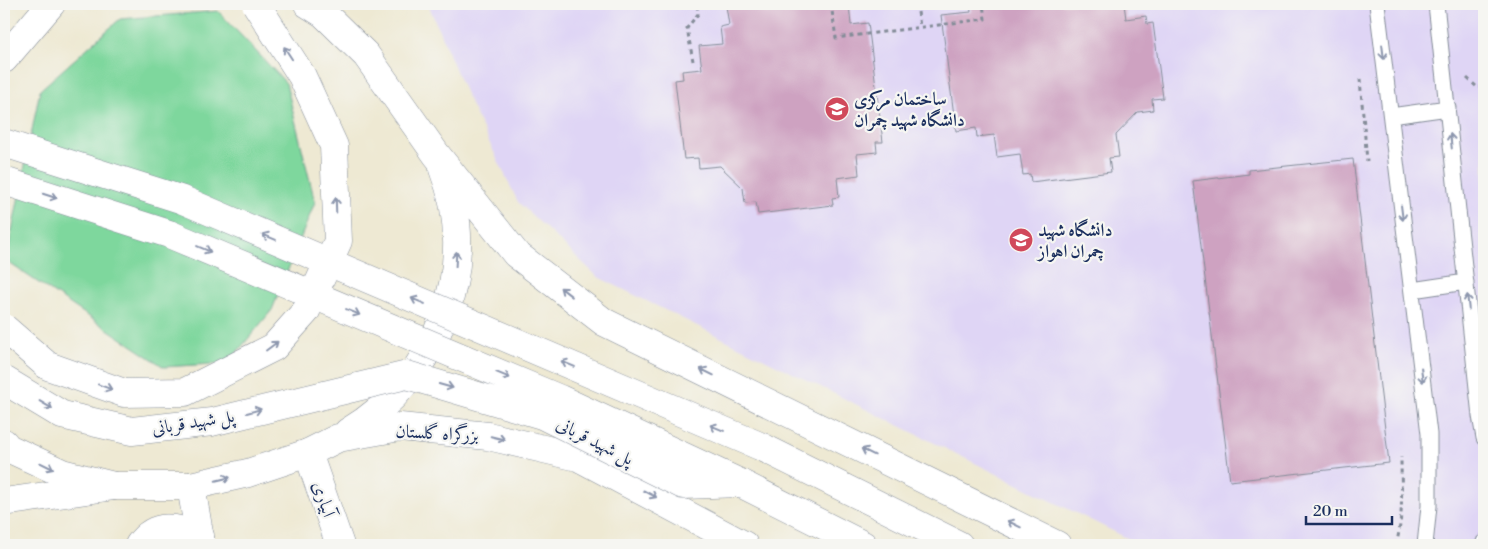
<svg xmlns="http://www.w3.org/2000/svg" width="1488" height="549" viewBox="0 0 1488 549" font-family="'Libre Bodoni',Amiri,serif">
	<rect width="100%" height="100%" fill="#f6f6f2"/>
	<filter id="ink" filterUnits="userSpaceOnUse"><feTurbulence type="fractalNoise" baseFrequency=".02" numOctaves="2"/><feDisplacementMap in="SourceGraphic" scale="10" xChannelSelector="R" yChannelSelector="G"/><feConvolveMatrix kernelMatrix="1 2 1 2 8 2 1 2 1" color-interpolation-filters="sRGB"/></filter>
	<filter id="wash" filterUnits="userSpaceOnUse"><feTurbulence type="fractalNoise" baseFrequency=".0096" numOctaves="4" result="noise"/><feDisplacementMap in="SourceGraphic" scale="20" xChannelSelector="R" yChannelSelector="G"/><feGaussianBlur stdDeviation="1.12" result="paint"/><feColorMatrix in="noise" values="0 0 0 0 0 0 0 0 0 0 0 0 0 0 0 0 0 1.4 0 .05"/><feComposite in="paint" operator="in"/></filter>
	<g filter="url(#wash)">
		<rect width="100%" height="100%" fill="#eee9d3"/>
		<path fill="#dfd5f5" d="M428,4H1484V545H1141L598,277L518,202L465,92Z"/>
		<path fill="#7ed79d" stroke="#4c837e" d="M218,11L286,83L315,202L272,310L228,363L164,367L6,261L40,90L120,19Z"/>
		<g id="blocks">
			<path fill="#cea2c1" d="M743,4H849L851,25L868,23L883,142H876L877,152L857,154L859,175L837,178L839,197L832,198L833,205L758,214L756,202L745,203L743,188L720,166L699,168L698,158L684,159L675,80L683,79L682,71L702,69L699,46L722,44L720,27L729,25L726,6Z
				M970,4H1124L1126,19L1146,16L1147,24L1153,23L1163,98L1152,99L1153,110L1138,112L1116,135L1119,157L1109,158L1111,172L1031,182L1030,174L1023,175L1020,154L997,157L994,135L977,137L976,128L956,131L941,15L971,12Z
				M1353,159L1389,463L1230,481L1193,181L1249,174V170Z"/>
		</g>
	</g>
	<g filter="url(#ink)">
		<use href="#blocks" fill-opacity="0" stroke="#848c98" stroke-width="1"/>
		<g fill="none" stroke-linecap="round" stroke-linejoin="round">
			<defs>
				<path id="lane" d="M1377,4L1429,434V506L1425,545
					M1436,4L1480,416L1484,438
					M1391,116L1448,108
					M1412,290L1466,282
					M1483,545L1484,542"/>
				<path id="street" d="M308,453L340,545
					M139,545C156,521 176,528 200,536"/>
				<path id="secondary" d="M191,486L201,545
					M4,502L114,486"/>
				<path id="primary" d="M762,447L959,545
					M740,483L863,545"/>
				<path id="highway" d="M308,4L324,14L366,55L436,154L516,254L604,322L1057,545
					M4,59L51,4
					M348,432C437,379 482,267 443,169
					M4,443L8,448L62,473L114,486H191L248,473L308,453L338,438L400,427L488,436L578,457L744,545"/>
			</defs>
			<use href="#lane" stroke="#848c98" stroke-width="17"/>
			<use href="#street" stroke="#848c98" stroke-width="29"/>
			<use href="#secondary" stroke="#848c98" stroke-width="29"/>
			<use href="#primary" stroke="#848c98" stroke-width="29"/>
			<use href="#highway" stroke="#848c98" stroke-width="29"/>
			<path stroke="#848c98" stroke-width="3" stroke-dasharray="4 4" stroke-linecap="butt" d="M831,4L836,38L985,19L983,4
				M917,4L920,27
				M693,61L687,28L698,14L697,4
				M1467,78L1477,87H1484
				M1360,79L1367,161
				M1396,545C1404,516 1401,487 1401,457"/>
			<use href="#lane" stroke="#fff" stroke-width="15"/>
			<use href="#street" stroke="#fff" stroke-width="28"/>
			<use href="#secondary" stroke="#fff" stroke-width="28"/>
			<use href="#primary" stroke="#fff" stroke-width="28"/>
			<use href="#highway" stroke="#fff" stroke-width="28"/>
			<defs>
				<path id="primary-bridge" d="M4,143L183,200L762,447
					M4,181L169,234L560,399L740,483
					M4,328L48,366L124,393L185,392L274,347L306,311L338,241L334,146L302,76L256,4"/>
				<path id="highway-bridge" d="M4,380L62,415L132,431L212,422L407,375L542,415L683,485L740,483"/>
			</defs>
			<use href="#primary-bridge" stroke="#848c98" stroke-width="29" stroke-linecap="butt"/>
			<use href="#highway-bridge" stroke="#848c98" stroke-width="29" stroke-linecap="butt"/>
			<use href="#primary-bridge" stroke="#fff" stroke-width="28"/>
			<use href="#highway-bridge" stroke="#fff" stroke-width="28"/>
		</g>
		<defs><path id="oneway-shaft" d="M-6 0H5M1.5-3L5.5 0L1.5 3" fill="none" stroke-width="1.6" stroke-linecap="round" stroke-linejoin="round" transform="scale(1.25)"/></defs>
		<g stroke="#8d97ae">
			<use href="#oneway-shaft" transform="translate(1383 52) rotate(83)"/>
			<use href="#oneway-shaft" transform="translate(288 53) rotate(-123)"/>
			<use href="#oneway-shaft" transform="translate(1451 141) rotate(-96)"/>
			<use href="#oneway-shaft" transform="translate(50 196) rotate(18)"/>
			<use href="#oneway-shaft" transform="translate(336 205) rotate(-92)"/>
			<use href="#oneway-shaft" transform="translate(1402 213) rotate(83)"/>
			<use href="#oneway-shaft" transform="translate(269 237) rotate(-157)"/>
			<use href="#oneway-shaft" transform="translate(204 249) rotate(23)"/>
			<use href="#oneway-shaft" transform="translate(456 259) rotate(-87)"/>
			<use href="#oneway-shaft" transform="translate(566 292) rotate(-142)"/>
			<use href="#oneway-shaft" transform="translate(418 301) rotate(-157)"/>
			<use href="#oneway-shaft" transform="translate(1468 302) rotate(-96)"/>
			<use href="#oneway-shaft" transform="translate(353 312) rotate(23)"/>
			<use href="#oneway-shaft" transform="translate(272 346) rotate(-37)"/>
			<use href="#oneway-shaft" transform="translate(568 364) rotate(-157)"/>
			<use href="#oneway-shaft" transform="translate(707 372) rotate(-154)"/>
			<use href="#oneway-shaft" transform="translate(503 375) rotate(23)"/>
			<use href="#oneway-shaft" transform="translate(1422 375) rotate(83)"/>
			<use href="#oneway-shaft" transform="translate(446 386) rotate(16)"/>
			<use href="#oneway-shaft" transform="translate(105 387) rotate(20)"/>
			<use href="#oneway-shaft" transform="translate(46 405) rotate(31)"/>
			<use href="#oneway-shaft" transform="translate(254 411) rotate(-15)"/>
			<use href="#oneway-shaft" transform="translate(717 428) rotate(-157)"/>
			<use href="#oneway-shaft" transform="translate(498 438) rotate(13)"/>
			<use href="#oneway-shaft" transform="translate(868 452) rotate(-154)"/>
			<use href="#oneway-shaft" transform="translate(47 466) rotate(26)"/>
			<use href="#oneway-shaft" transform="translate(223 479) rotate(-13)"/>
			<use href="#oneway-shaft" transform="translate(650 494) rotate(28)"/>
			<use href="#oneway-shaft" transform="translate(1014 524) rotate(-154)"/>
		</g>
	</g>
	<defs>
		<symbol id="university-disc" viewBox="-11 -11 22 22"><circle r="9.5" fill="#d1495b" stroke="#f6f6f2"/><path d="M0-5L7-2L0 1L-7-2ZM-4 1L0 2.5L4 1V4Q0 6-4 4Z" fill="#fff"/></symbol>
	</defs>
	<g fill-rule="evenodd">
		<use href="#university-disc" x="823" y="95" width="28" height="28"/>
		<use href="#university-disc" x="1007" y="226" width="28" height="28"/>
	</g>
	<g text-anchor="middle" stroke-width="4.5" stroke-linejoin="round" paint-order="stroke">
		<g font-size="18" font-weight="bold" fill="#1b2f5e" stroke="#f6f6f2" text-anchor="start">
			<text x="854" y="105">ساختمان مرکزی<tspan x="854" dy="21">دانشگاه شهید چمران</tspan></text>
			<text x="1038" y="236">دانشگاه شهید<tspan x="1038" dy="21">چمران اهواز</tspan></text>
		</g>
		<g font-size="18" fill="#1b2f5e" stroke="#f6f6f2">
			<text transform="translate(193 422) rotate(-9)" y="6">پل شهید قربانی</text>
			<text transform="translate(437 433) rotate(3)" y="6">بزرگراه گلستان</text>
			<text transform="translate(595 441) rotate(27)" y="6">پل شهید قربانی</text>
			<text transform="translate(324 499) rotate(71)" y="6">آبیاری</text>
		</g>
	</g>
	<rect width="1488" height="549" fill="none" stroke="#f6f6f2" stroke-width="20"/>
	<path d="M1306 516v8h86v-8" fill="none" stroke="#1b2f5e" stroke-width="2.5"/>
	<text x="1313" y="516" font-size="15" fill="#1b2f5e" stroke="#f6f6f2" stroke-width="4" paint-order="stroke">20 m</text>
</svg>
